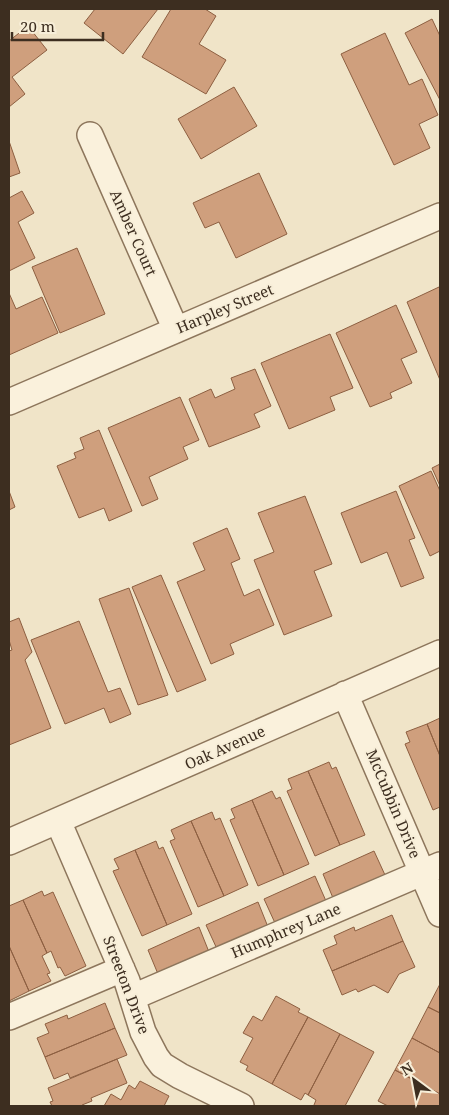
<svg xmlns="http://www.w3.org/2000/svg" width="449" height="1115" viewBox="0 0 449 1115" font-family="'Noto Serif',serif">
	<rect width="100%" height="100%" fill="#f0e4c8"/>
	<path fill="#cf9f7d" stroke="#8d5f41" d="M95,9H158L123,54L84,23Z
		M171,9H205L216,16L199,44L226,60L206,94L142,57Z
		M432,19L440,36V100L405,33Z
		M28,26L47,50L12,77L25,94L9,107V41Z
		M385,33L409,85L422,79L438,115L419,124L430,148L394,165L341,54Z
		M234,87L257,126L201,159L178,119Z
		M9,141L20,173L9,177Z
		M259,173L287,234L236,258L219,222L205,228L193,203Z
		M22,191L34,213L18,222L35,258L9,271V198Z
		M77,248L105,314L60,333L32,267Z
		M439,287L440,290V380L407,302Z
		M9,293L16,309L42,297L58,333L9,355Z
		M396,305L417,352L401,359L412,383L390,393L392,398L370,407L336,333Z
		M330,334L353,388L330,397L335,410L289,429L261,363Z
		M255,369L271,406L254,414L260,427L209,447L189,399L211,389L215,398L235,389L231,378Z
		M180,397L199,440L183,447L188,459L149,477L158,499L142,506L108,428Z
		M99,430L132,511L109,521L104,508L79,518L57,466L76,458L74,453L84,449L80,438Z
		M440,464V486L432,468Z
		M431,471L440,491V551L430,556L399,486Z
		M9,491L15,507L9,510Z
		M396,491L415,538L409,540L424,578L401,587L387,552L361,563L341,513Z
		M305,496L332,564L314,571L332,616L284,635L254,560L274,552L258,513Z
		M227,528L240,559L231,563L244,596L259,589L274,625L230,644L234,654L211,664L177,582L205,570L193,543Z
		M161,575L206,680L177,692L132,587Z
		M129,588L168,695L138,705L99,599Z
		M19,618L32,652L25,660L51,728L9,745V651L12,650L9,640V622Z
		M79,621L108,692L120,688L131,714L110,723L104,708L65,724L31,640Z
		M440,718V756L427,724Z
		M427,724L440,756V807L433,810L405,744L410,742L406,732Z
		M329,762L332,769L336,767L365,835L340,845L308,771Z
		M308,771L340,845L315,856L287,791L292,789L288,779Z
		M272,791L276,799L280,797L309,864L284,875L252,800Z
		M252,800L284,875L258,886L230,820L235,818L231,809Z
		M212,812L215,820L220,818L248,885L224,896L191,821Z
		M191,821L224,896L198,907L170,841L175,839L171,830Z
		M156,841L159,849L163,847L192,914L167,925L135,850Z
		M135,850L167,925L142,936L113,871L119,869L114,859Z
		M374,851L385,875L333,898L323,874Z
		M315,876L326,901L275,923L264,899Z
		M42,891L44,896L53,892L86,966L65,976L60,967L58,968L51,951L47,953L23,900Z
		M23,900L47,953L42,956L50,973L47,974L51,981L29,991L9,946V906Z
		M258,902L268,927L217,949L206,925Z
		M392,915L403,941L332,971L323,950L337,944L334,936L354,927L355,931Z
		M199,927L209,952L158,974L148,950Z
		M403,941L415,967L399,974L388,993L374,985L358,992L356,989L342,995L332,971Z
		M9,946L29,991L9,1001Z
		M440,984V1013L428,1007Z
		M276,996L300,1009L298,1012L308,1017L272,1084L246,1070L248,1066L240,1062L253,1038L243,1033L253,1016L262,1021Z
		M105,1003L115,1028L45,1057L37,1038L49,1033L45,1024L67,1015L68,1019Z
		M428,1007L440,1013V1053L412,1038Z
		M308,1017L340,1034L308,1095L305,1093L301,1100L272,1084Z
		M115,1028L127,1055L70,1078L68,1073L54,1079L45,1057Z
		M340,1034L374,1052L345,1106H315L314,1105L316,1100L308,1095Z
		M412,1038L440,1053V1094L395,1070Z
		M117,1059L127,1083L91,1098L92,1101L82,1105V1106H52L50,1102L53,1101L48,1088Z
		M395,1070L440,1094V1106H388L378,1101Z
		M140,1081L169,1096L164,1106H104L111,1094L121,1100L129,1085L135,1089Z"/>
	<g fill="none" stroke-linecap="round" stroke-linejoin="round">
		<defs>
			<path id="street" d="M90,135L176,330
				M9,402L440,216
				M345,694L440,914
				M58,821L127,981L143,1032L156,1057L162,1065L180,1076L241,1106
				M9,842L440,653
				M133,997L440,865
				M9,1017L122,969"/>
		</defs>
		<use href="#street" stroke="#8d765c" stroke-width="28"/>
		<use href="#street" stroke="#faf1dc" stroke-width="25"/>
	</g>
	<g text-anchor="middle" stroke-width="4" stroke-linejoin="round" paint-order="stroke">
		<g font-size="15" fill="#3d2e20" stroke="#f7eed8">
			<text transform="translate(133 233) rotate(66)" y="5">Amber Court</text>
			<text transform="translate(225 309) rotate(-23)" y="5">Harpley Street</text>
			<text transform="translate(225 748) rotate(-24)" y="5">Oak Avenue</text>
			<text transform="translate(393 804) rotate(67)" y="5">McCubbin Drive</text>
			<text transform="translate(286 931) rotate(-23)" y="5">Humphrey Lane</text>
			<text transform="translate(126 985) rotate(69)" y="5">Streeton Drive</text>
		</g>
	</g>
	<rect width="449" height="1115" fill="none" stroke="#3d2e20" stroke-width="20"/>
	<g transform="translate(414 1080) rotate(328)" stroke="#f7eed8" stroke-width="4" paint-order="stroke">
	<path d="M0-4L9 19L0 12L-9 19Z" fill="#3d2e20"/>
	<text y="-8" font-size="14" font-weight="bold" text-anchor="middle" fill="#3d2e20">N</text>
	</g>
	<path d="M12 32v8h91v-8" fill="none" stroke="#3d2e20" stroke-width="2.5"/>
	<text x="20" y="32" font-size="15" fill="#3d2e20" stroke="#f7eed8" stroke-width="4" paint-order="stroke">20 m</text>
</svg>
